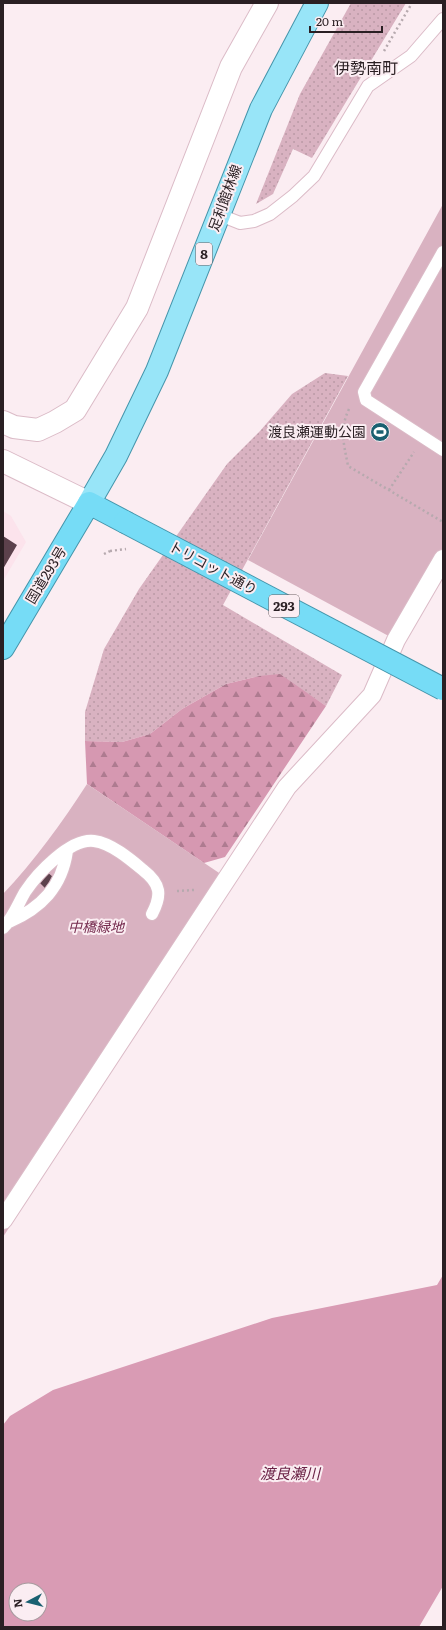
<svg xmlns="http://www.w3.org/2000/svg" width="446" height="1630" viewBox="0 0 446 1630" font-family="Literata,'Noto Sans JP',serif">
	<defs>
		<pattern id="grass-dots" width="8" height="8" patternUnits="userSpaceOnUse"><rect width="8" height="8" fill="#d9b2c1"/><path d="M2 2h.1M6 6h.1" fill="none" stroke="#ba99a6" stroke-width="1.8" stroke-linecap="round"/></pattern>
		<pattern id="forest-firs" width="22" height="20" patternUnits="userSpaceOnUse"><rect width="22" height="20" fill="#d698b1"/><path d="M5 1l3.5 6h-7zM16 11l3.5 6h-7z" fill="#ae7b90"/></pattern>
	</defs>
	<rect width="100%" height="100%" fill="#fbedf2"/>
	<path fill="#fce3ec" d="M3,511L11,516L26,542L3,581Z"/>
	<path fill="url(#grass-dots)" d="M351,3H406L312,158L293,149L273,194L256,204L300,94Z
		M325,373L348,376L223,605L342,675L326,706L308,694L259,676L226,684L182,709L150,734L122,742L85,741V712L104,649L139,589L227,464L260,431L292,394Z"/>
	<path fill="url(#forest-firs)" d="M280,674L326,706L225,857L204,863L87,784L85,741L122,742L150,734L182,709L226,684L259,676Z"/>
	<path fill="#d9b2c1" d="M443,204V571L396,640L248,560Z
		M87,784L234,883L3,1237V894C34,861 62,823 87,784Z"/>
	<path fill="#d99bb4" fill-rule="evenodd" d="M443,1275V1586L419,1627H3V1425L10,1416L53,1390L272,1318L437,1285ZM16,1590H40V1614H16Z"/>
	<path fill="#5c414c" d="M3,536L17,545L3,569Z
		M47,872L53,877L45,888L39,882Z"/>
	<g fill="none" stroke-linecap="round" stroke-linejoin="round">
		<defs>
			<path id="service" d="M220,215L240,223L254,221L270,214L293,196L314,176L368,86L411,56L443,19
				M443,252L364,392L366,400L443,450
				M9,922C41,908 62,887 67,851
				M3,928C13,918 18,904 25,892C37,874 70,838 94,841C111,843 130,859 143,870C161,884 162,895 152,914"/>
			<path id="pedestrian" d="M3,1220L287,787L372,695L396,640L443,559"/>
			<path id="minor" d="M3,422L14,427L38,430L55,422L75,410L137,308L231,67L267,3"/>
			<path id="tertiary" d="M3,461L89,503"/>
			<path id="primary" d="M89,503L116,456L157,371L261,109L317,3"/>
			<path id="trunk" d="M3,648L89,503L125,522"/>
		</defs>
		<use href="#service" stroke="#dbbbc7" stroke-width="14"/>
		<use href="#pedestrian" stroke="#dbbbc7" stroke-width="20"/>
		<use href="#minor" stroke="#dbbbc7" stroke-width="24"/>
		<use href="#tertiary" stroke="#dbbbc7" stroke-width="24"/>
		<use href="#primary" stroke="#4595ab" stroke-width="24"/>
		<use href="#trunk" stroke="#4595ab" stroke-width="24"/>
		<path stroke="#b6a9ae" stroke-width="2.5" stroke-dasharray="2 3" stroke-linecap="butt" d="M384,51L412,3
			M349,409C339,430 344,444 348,466L443,522
			M389,490L414,452
			M104,554L110,551
			M177,891L194,890"/>
		<use href="#service" stroke="#fff" stroke-width="12"/>
		<use href="#pedestrian" stroke="#fff" stroke-width="18"/>
		<use href="#minor" stroke="#fff" stroke-width="22"/>
		<use href="#tertiary" stroke="#fff" stroke-width="22"/>
		<use href="#primary" stroke="#98e5f8" stroke-width="22"/>
		<use href="#trunk" stroke="#76dcf6" stroke-width="22"/>
		<defs>
			<path id="trunk-bridge" d="M125,522L443,689"/>
		</defs>
		<use href="#trunk-bridge" stroke="#4595ab" stroke-width="24" stroke-linecap="butt"/>
		<path stroke="#b6a9ae" stroke-width="2.5" stroke-dasharray="2 3" stroke-linecap="butt" d="M110,551L126,549"/>
		<use href="#trunk-bridge" stroke="#76dcf6" stroke-width="22"/>
	</g>
	<defs>
		<symbol id="stadium-disc" viewBox="-11 -11 22 22"><circle r="9.5" fill="#1a6071" stroke="#fbedf2"/><path d="M0-5a6.5 5 0 1 0 0 10a6.5 5 0 1 0 0-10ZM-3.5-1.8h7v3.6h-7Z" fill="#fff"/></symbol>
	</defs>
	<g fill-rule="evenodd">
		<use href="#stadium-disc" x="369" y="421" width="22" height="22"/>
	</g>
	<g text-anchor="middle" stroke-width="4" stroke-linejoin="round" paint-order="stroke">
		<g fill="#fbedf2" stroke="#695d61" stroke-width="1">
			<rect x="196" y="243" width="16" height="22" rx="3"/>
			<rect x="269" y="595" width="30" height="22" rx="3"/>
		</g>
		<g font-size="13" font-weight="bold" fill="#2a1f23">
			<text x="204" y="259">8</text>
			<text x="284" y="611">293</text>
		</g>
		<g font-size="14" fill="#2a1f23" stroke="#fbedf2">
			<text transform="translate(225 198) rotate(-70)" y="5">足利館林線</text>
			<text transform="translate(213 568) rotate(28)" y="5">トリコット通り</text>
			<text transform="translate(46 575) rotate(-59)" y="5">国道293号</text>
		</g>
		<g font-size="14" fill="#2a1f23" stroke="#fbedf2" text-anchor="end">
			<text x="366" y="437">渡良瀬運動公園</text>
		</g>
		<g font-size="14" font-style="italic" fill="#762c4f" stroke="#fbedf2">
			<text x="96" y="932">中橋緑地</text>
		</g>
		<g font-size="15" font-style="italic" fill="#6a2145" stroke="#fbedf2">
			<text x="290" y="1479">渡良瀬川</text>
		</g>
		<g font-size="16" fill="#2a1f23" stroke="#fbedf2">
			<text x="366" y="74">伊勢南町</text>
		</g>
	</g>
	<rect width="446" height="1630" fill="none" stroke="#2a1f23" stroke-width="8"/>
	<g transform="translate(28 1602) rotate(263)"><circle r="19" fill="#fbedf2" stroke="#a79b9f"/>
	<path d="M0-3L7 15L0 10L-7 15Z" fill="#1a6071"/>
	<text y="-6" font-size="11" font-weight="bold" text-anchor="middle" fill="#2a1f23">N</text>
	</g>
	<path d="M310 26v6h72v-6" fill="none" stroke="#2a1f23" stroke-width="2"/>
	<text x="316" y="26" font-size="12" fill="#2a1f23" stroke="#fbedf2" stroke-width="3" paint-order="stroke">20 m</text>
</svg>
